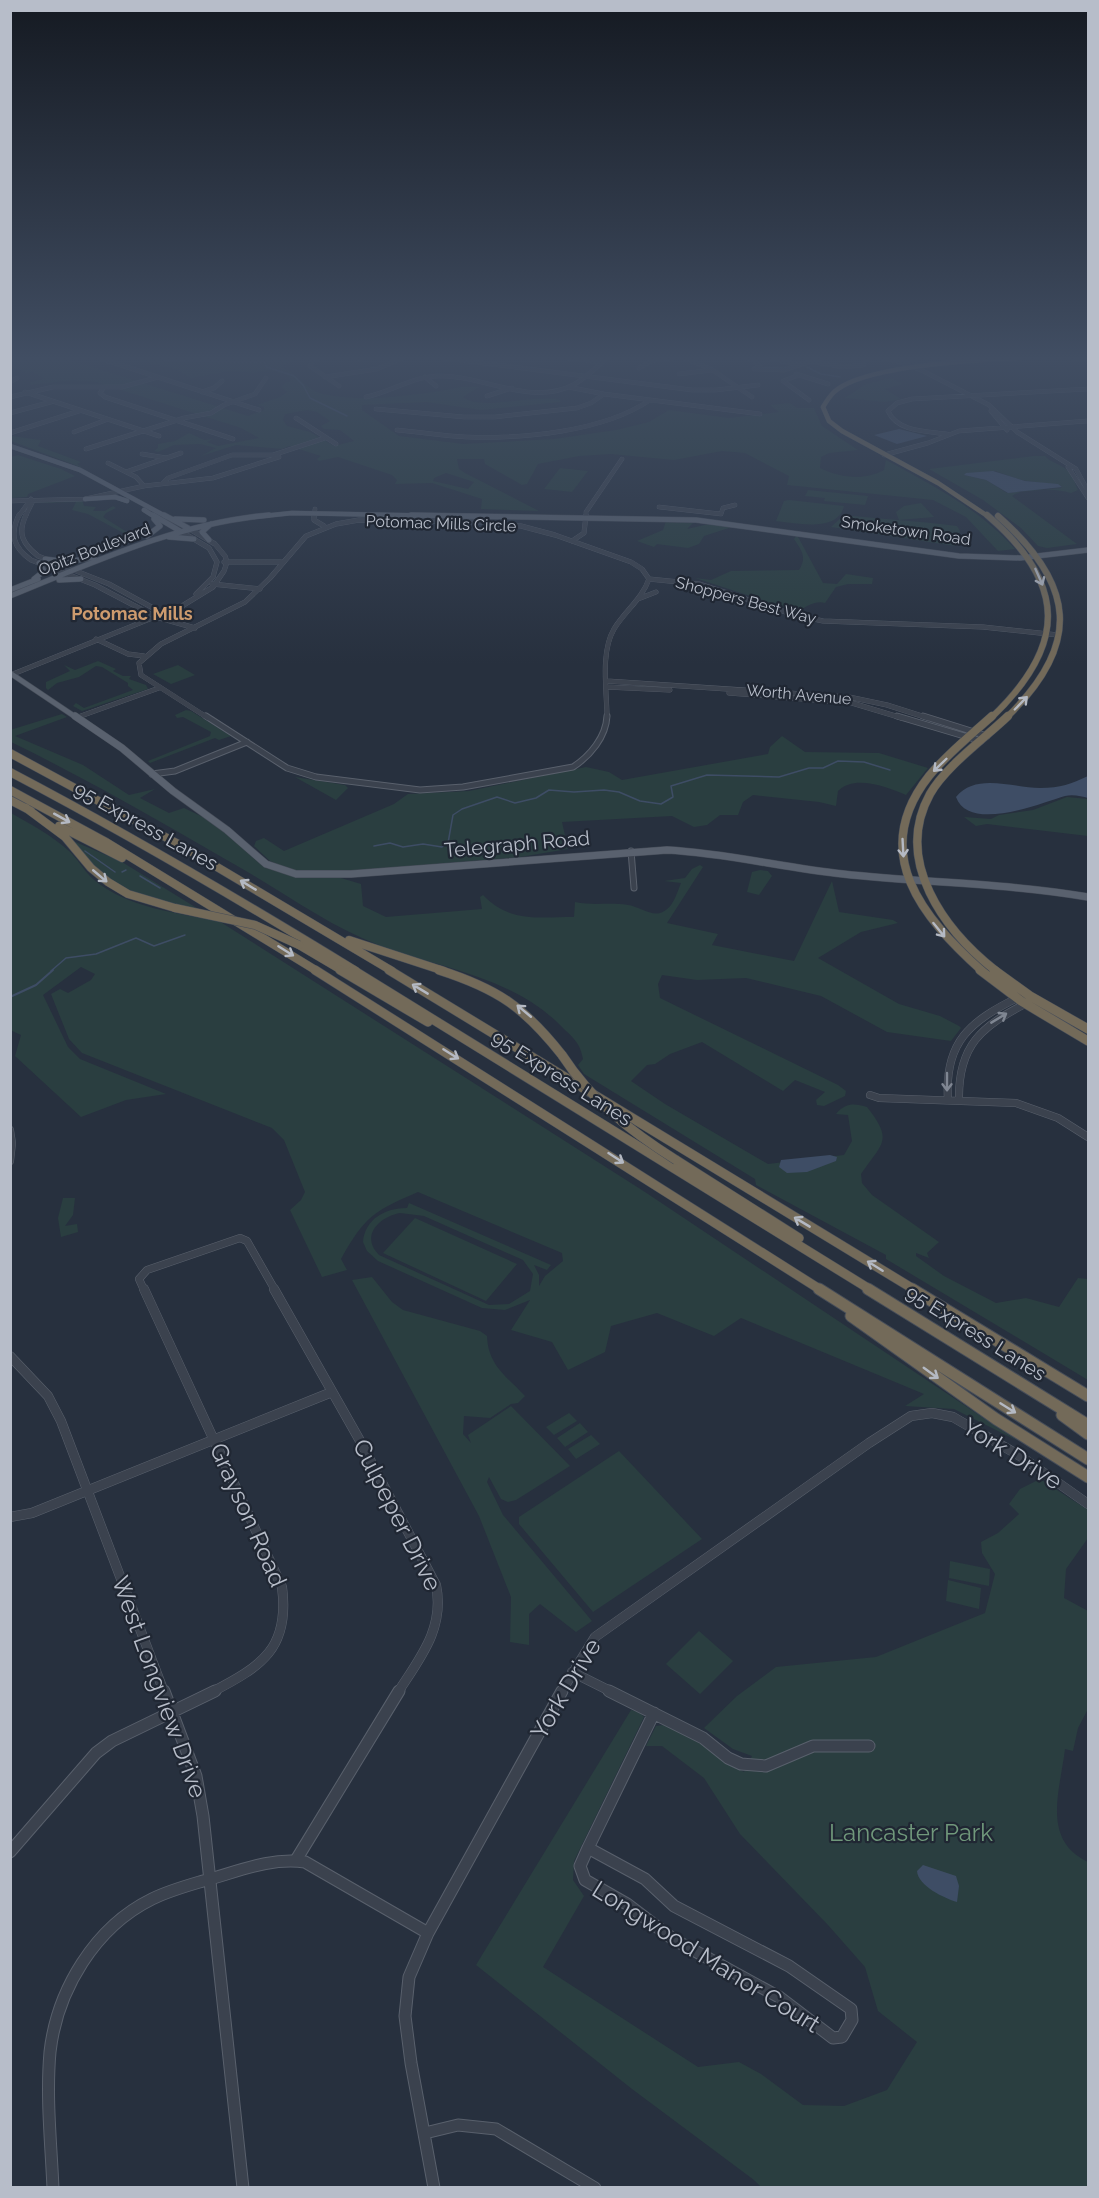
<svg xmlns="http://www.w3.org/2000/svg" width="1099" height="2198" viewBox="0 0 1099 2198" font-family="Raleway,sans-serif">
	<rect width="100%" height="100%" fill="#27303e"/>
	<path fill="#2a3e40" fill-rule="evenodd" d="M10,356H69L73,361L248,416L264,410V407L257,405L280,397L287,392L282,387L286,382L291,381L287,375L269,370L254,373L231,371L191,378L175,369L119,356H302L281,367C297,372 307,391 323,394C364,402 394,397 434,392C450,390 463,385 479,387L463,397C481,412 535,393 560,400V402L481,410L426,402L362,405V410L399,436L463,444L554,439L616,430L649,422L669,410L729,418L779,412L770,405L790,403L797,408H814L822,426L858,450L829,453L821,457L820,468C840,478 864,481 884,470L886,460C932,485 981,510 1015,549L998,551L966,517L933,500L787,485L789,476L745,453L722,451L674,460L611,454L579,456L538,464L527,484L522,485L485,464L484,459H457L459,469L465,473L539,511L481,509L482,499L432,483L395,484L397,480L392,475L338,457L319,461L317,459L321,456L289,446L282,449L236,445L201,456L216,448L200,444L174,445L158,452L154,451L158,448V444L175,441L189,433L204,440L213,439L207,442L218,446L259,438L241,428L96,382L73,380L30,385L31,382L45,379L33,372L25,373V371L11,368ZM307,410L317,412L330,421L321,426L324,429L340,430L354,441L334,446L310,432L287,426L283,420L285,414ZM446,473L474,482L468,489L433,481L434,478Z
		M891,378L903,384L885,389L901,399L885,402L845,398L866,384Z
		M11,436L41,440L38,446L81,462L77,464L83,468L11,441Z
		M18,455L61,469L75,476L28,494L27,497L11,498V457Z
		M1034,456H1045C1049,462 1062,464 1069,472C1073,476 1075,484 1078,490L1071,493C1056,489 1025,487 1012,496L1077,544L1047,548L1038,546L1021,528L983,500L929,469ZM995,471L1021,480L1062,486L1061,488L1007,493L986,480L964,475Z
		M560,468L588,471L572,492L544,489Z
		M808,490L868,496L865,505L824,501L825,498L805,496Z
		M82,500L84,506L96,507L93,511H105L113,506L116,508L106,513L103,517L130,534L127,535L88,514L72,510L76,502L35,503Z
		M789,500L844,506C838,533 795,523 776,521L784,501Z
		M921,503L934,517L899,520L896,512L904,506Z
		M844,515C882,519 919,521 957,526L960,531L955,546L831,527Z
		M666,521L694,522L687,529L709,524L732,527L704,536L699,544L688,548L657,544L654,547L637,541L663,530Z
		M797,535L823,583L837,584L846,574L873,578L872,584H848L836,587L825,603C815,600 803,608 799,612L695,578L711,580L731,571L799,570C807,557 802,551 794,539Z
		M98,661L116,669L113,671L123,676H131L129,679L146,685L148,689L82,711L73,706L76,703L84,708L133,690L128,686V683L102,667L96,666L79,677L57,683L48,690L46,688V682L70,671L64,665L75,670Z
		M178,665L195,675L171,684L153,674Z
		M186,710L191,711L231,736L219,740L215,738L150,763L148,761L210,736L211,732L183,717L177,718L175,715Z
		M62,714L67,717L15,736L83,765L129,795L155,789L140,798L169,813L184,808L205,818L225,831L266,868L296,876L341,878L361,884L363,906L386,917L482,909L480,897L483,895C510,923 538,917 574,917L575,902C593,906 610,902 628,905C637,906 651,916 660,913C673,909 676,895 681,883L664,881L685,878L692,869L700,865L703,867L667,923L718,934L712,945L794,961L832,881L839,912L893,920L898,923L861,932L818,958L899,1004L940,1016L959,1026L961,1028L951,1041L887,1032L821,996L746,978L697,980L662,975L658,984L660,998L838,1085L846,1091L845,1096L824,1106L817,1105L816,1100L825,1092L795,1080L783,1091L702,1042L670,1054L655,1064L647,1065L631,1081L665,1104L768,1164L844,1155L852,1141L848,1115L836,1114C845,1103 854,1103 867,1107C894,1141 882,1143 861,1174L862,1183L872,1195L939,1242L927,1253L929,1258L916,1253V1256L944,1276L996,1303L1026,1298L1059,1307L1078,1278L1088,1279V1380L886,1259V1255L756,1185L755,1179L584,1074L578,1065L583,1059C580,1042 573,1038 561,1026C513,977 443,969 381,946C333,928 290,897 246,871C168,826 91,781 11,742L10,730Z
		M782,736L805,752L879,753L928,768L906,795C888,787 854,774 838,791L836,806L819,802L753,795L743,802L738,815H720L707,825L694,827L672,816L562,822L568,849L520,857L351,871L296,872L270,861L254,846L256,841L264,838L284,851L394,804L408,794L469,791L586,767L609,772L622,780L768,754L770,747Z
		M295,777L345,785L348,788L336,800Z
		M1067,797L1088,799V836L987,824L976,826L964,817L991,819L999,815L1033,810Z
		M11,813C32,825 51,835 69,851C78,859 84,871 93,879C127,908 177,913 219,921L645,1192L1018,1441L954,1409L905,1406L924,1394L741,1318L714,1336L657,1313L611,1326L605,1352L568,1370L552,1342L511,1330L530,1300L505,1310L482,1308L378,1261L367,1251L363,1242C365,1219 385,1208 407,1208L409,1203L551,1265L547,1270L534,1265L539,1275V1286L545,1276L563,1261L562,1253L418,1192C374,1211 365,1216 341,1259L347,1270L322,1277L290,1210L301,1200L305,1192L284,1140L272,1128L82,1053L69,1039L51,994L60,989L68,993L91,980L95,974L81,967L43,995L68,1047L80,1059L166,1094L126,1100L81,1117L15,1056L21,1035L10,1030ZM400,1213L424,1216L523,1260L533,1274L530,1291L509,1304L489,1305L379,1255C360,1236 379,1217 400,1213Z
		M73,841L122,862L200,910C165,902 129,897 100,873C90,864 81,851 73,841Z
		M760,870L768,871L772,876L759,895L747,892L752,872Z
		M63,1198H75L73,1215L65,1226L77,1224L78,1232L61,1237L58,1218Z
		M415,1218L517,1264L486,1301L383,1253Z
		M372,1277L392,1302L403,1310L480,1331L487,1336C488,1365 506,1376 525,1396L518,1403L511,1404L490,1418L464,1416L463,1434L471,1443L468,1435L511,1406L570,1466L516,1500L508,1502L501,1499L489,1477L487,1482L503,1515L592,1621L576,1632L540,1604L529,1614V1645L510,1642L511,1597L479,1516L352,1280Z
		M569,1413L577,1421L554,1435L546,1427Z
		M580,1423L588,1432L565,1447L557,1438Z
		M591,1435L600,1444L576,1459L568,1449Z
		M619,1451L702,1539L593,1612L519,1524V1517Z
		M1040,1479L1088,1510V1538L1066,1569L1064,1598L1088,1611V1709L1078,1728L1073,1751L1065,1749C1060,1791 1041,1840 1088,1862V2187H761L754,2180L632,2089L476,1965L631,1710L639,1712L644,1717L574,1861L573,1880L584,1896L543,1967L698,2067L739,2062L761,2074L803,2105L844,2106L887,2090L917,2042L878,2011L865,1967L828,1925L740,1834L704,1778L662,1746H646L656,1726L664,1725L705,1746L723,1761L744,1772L752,1756L733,1749L704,1728L737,1696L776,1667L876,1657L985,1613L995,1574L982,1553L981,1542L998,1533L1019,1514L1009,1504L1020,1489Z
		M950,1561L990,1569L989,1586L949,1578Z
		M948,1580L981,1588L979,1609L946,1601Z
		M699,1631L733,1661L700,1694L666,1664Z"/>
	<path fill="#3e4d65" d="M899,429L927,436L897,444L874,435Z
		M993,471L1025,481L1058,484L1062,487L1008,493L986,480L964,475L966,473Z
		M1088,776V798C1082,796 1072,794 1065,796C1041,803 969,833 956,797C976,772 1013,788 1040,788C1061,788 1071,784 1088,776Z
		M830,1155L837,1157L836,1161L807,1172L787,1173L779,1167L781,1160Z
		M923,1865L956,1876L959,1886L957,1902C944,1898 918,1886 917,1871Z"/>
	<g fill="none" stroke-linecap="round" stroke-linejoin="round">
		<path stroke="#3e4d65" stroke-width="1.5" d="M141,356L172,361L264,362L267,367L294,376L303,385L310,398L347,416
			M807,367L821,374L840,377
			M374,846L390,843L403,847L423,844L442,847L448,843L453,815L462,809L497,797L515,803L536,798L549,790L574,792L604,790L619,792L640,801L661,804L673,797L671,786L707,775L779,777L809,768H823L838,761L864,762L890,770
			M85,851L115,872
			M122,872L126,870
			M140,876L160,888
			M51,971L66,958L96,954L136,938L154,946L185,935"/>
		<path stroke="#3e4d65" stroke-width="2" d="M10,997L36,985L53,970"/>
		<defs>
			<path id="minor-far5" d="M93,356L259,410
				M324,356L312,362L310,366L339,386
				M429,356L692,390H716L758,385
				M551,356L601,362
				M678,356L711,369L752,397
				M746,356L760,366L754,369L784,370L827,356
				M761,356L799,365
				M872,356L897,361L923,371L989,405L1017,432L1076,469L1088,491
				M898,357L916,362
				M360,359L364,356
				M809,361L843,367L863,365L870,356
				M639,368L651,361L678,357
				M679,374L712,370
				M796,374L828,384
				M799,375L783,381L809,400
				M325,377L377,369L407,356
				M425,377L436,386
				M10,382L17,378
				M104,387L100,393L105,397L233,439
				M568,387L604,394L760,414
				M25,392L159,436
				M202,392L214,388L222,381
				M487,396L512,388
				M10,397L53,387H122L155,378
				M366,397C390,392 412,377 437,376C481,374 530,407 573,385C586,378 598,366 609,356
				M376,409L464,417H495L577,408L591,403L604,394
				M991,411L1007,430
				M10,413L51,402
				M296,418L336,444
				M397,430C420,432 443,436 466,437C522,439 603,432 650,400
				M74,432L106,420
				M10,433L79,411
				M947,434C927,431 897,432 888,411L897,403L912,399L1088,389
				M86,449L184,418L211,413L224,405L255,394L266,378
				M142,454L167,458
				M884,455L928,443L959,431L1087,421
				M108,463L136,477L144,486
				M1068,467L1088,498
				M126,472L181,453
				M162,484L168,478L232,455H273L325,438
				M10,501L85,499L144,486L213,478L279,457
				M659,507L721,514L723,508L735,505
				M18,517L31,499
				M25,517L32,503L30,501
				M314,517L315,509
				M586,517V512L622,459"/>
			<path id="minor-far4" d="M19,515C9,535 14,548 31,560L95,585L156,617L195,628
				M26,515C17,534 23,544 38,556L109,584L166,615
				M314,515V520L324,526
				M180,531L209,548L217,562L213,577L196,594
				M572,541L584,533L586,515
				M224,562H281
				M649,579L699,584L795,615L823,621L983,627L1058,635
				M212,584L260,589
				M638,599L656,592
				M96,639L128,654L144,656
				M13,674L182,606L213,587L224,571L227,562L225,556L215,544L188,528
				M607,681L849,697L887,705L928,718
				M607,687L670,690
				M729,693L852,703L902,718
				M78,717L159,688
				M208,718L141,675L139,663L161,644L245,602L270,578L306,536L336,524L359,520L481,522L521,526L555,535L631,562L642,569L649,579C642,599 625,611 614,629C600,653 607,691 607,718"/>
			<path id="minor-far3" d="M206,716L287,768L316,777L420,790L463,787L573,767C590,756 606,737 607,716
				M897,716L981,741
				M923,716L987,736
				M152,774L175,771L247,742
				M631,851L634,888"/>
			<path id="minor-far2" d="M870,1095L879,1098L1016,1103L1058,1118L1088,1137
				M948,1100C944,1042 970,1021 1019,997
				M959,1100C958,1046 981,1026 1027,1003
				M10,1130L12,1143L10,1161
				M144,1290L139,1279L147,1270L240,1238L247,1241L275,1290"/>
			<path id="minor-far1" d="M144,1289L282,1587C290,1648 262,1666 212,1692
				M274,1289L359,1439L436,1585C445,1628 420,1658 398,1692
				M10,1356L48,1396L61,1421L164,1692
				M10,1517L32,1513L332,1392
				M572,1672L612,1692
				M561,1692L595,1637L869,1443L911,1416L932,1413L953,1417L1020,1456L1088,1504"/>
			<path id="minor" d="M164,1691L196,1776L203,1816L243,2188
				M609,1691L703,1738L728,1758L741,1764L766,1766L813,1746H869
				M588,1848L645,1879L674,1906L789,1966L851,2009L852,2020L842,2037L833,2038L779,1997L673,1939L627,1904L585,1880L580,1866Z
				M588,1848L654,1713
				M10,1852L96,1753L112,1741L215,1691
				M296,1860L399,1691
				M425,2133L458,2125L496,2129L595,2188
				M53,2188C51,2143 46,2097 50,2052C57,1990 95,1927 152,1899C168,1891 186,1886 203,1881C237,1872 269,1857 305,1862L428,1933
				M434,2188L411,2063L405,2016L409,1977L428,1933L562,1691"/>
			<path id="major-far2" d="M10,446L80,470L167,517
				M85,499L115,497L127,501
				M144,510L155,517
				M254,517L292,513L498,517"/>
			<path id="major-far1" d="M153,515L180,531
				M164,515L188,528
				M411,515L696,520L959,556L1020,558L1088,550
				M175,519L204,520
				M147,536L160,526L154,519
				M169,537L194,539
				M209,540L202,532L211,524
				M45,559L68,562L94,557
				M34,579L44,571L39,563
				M59,580L81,579
				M10,590L38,579
				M10,596C94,562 178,523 269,515
				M10,673L77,718"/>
			<path id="major" d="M75,716L122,748L173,791L227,830L266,864L296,874H351L667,850C727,853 784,868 843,874C925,883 1007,883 1088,897"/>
			<path id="highway-far4" d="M1073,358H1088
				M989,517L938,483L842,431L829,421L823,407C826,402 830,396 834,392C868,360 1029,357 1078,356"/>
			<path id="highway-far3" d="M987,515C1068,584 1067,646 991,718
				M998,516C1075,584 1083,644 1006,718"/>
			<path id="highway-far2" d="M10,753L180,845L392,971
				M10,772C128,834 242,901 356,971
				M10,790L106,842L317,971
				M10,800L31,811
				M26,808L65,837L91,868L108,882L128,894L175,908
				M59,826L122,858
				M349,940L444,971
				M299,945L343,971
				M982,971C923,918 868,853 929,776C947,754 971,735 992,716
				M996,971C944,930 893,861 930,794C946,766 984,739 1008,716"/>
			<path id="highway-far1" d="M315,970L821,1290
				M340,970L428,1022
				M353,970L871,1290
				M389,970L915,1290
				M439,970C498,989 524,1007 562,1055
				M980,970L1021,1001L1088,1041
				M994,970L1030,996L1088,1029
				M676,1160L799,1238"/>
			<path id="highway" d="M819,1289L1088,1459
				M868,1289L1088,1425
				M912,1289L1088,1396
				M851,1316L996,1419L1088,1477
				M1062,1415L1088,1434"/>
		</defs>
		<use href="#minor-far5" stroke="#59606c" stroke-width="4.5"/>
		<use href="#minor-far4" stroke="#59606c" stroke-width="5"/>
		<use href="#minor-far3" stroke="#59606c" stroke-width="7"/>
		<use href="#minor-far2" stroke="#59606c" stroke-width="8"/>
		<use href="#minor-far1" stroke="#59606c" stroke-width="10"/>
		<use href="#minor" stroke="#59606c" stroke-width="13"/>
		<use href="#major-far2" stroke="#444b57" stroke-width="5"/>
		<use href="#major-far1" stroke="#444b57" stroke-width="6"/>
		<use href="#major" stroke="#444b57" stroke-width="8"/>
		<use href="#highway-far4" stroke="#464d59" stroke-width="5"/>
		<use href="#highway-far3" stroke="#464d59" stroke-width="7"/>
		<use href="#highway-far2" stroke="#464d59" stroke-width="9"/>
		<use href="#highway-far1" stroke="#464d59" stroke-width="10"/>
		<use href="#highway" stroke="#464d59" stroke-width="13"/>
		<use href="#minor-far5" stroke="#3b424e" stroke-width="4"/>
		<use href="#minor-far4" stroke="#3b424e" stroke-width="4.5"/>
		<use href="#minor-far3" stroke="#3b424e" stroke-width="5"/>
		<use href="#minor-far2" stroke="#3b424e" stroke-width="7"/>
		<use href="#minor-far1" stroke="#3b424e" stroke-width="9"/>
		<use href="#minor" stroke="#3b424e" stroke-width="11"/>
		<use href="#major-far2" stroke="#59616e" stroke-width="4.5"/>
		<use href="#major-far1" stroke="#59616e" stroke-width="5"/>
		<use href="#major" stroke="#59616e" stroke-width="7"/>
		<use href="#highway-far4" stroke="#736a59" stroke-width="4.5"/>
		<use href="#highway-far3" stroke="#736a59" stroke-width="6"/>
		<use href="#highway-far2" stroke="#736a59" stroke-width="8"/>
		<use href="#highway-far1" stroke="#736a59" stroke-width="9"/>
		<use href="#highway" stroke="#736a59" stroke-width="11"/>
		<defs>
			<path id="highway-bridge-far1" d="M175,908L255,925L299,945"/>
			<path id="highway-bridge" d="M562,1055C592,1101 630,1131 676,1160"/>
		</defs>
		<use href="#highway-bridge-far1" stroke="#464d59" stroke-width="9" stroke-linecap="butt"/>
		<use href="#highway-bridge" stroke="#464d59" stroke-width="10" stroke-linecap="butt"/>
		<use href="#highway-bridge-far1" stroke="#736a59" stroke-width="8"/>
		<use href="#highway-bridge" stroke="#736a59" stroke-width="9"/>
	</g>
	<defs><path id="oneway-shaft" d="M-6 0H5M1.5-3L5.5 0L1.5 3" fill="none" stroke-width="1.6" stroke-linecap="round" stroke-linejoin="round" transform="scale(1.5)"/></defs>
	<g stroke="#b4b9c3">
		<use href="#oneway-shaft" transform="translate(1039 577) rotate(66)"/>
		<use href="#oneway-shaft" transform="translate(1021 703) rotate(-46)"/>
		<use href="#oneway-shaft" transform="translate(940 765) rotate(136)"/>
		<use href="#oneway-shaft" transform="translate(62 818) rotate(29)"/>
		<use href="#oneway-shaft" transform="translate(903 848) rotate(87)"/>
		<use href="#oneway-shaft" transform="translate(100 876) rotate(40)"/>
		<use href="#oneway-shaft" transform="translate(248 885) rotate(-149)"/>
		<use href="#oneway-shaft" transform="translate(939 930) rotate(51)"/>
		<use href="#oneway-shaft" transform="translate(286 951) rotate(32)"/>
		<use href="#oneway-shaft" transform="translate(420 989) rotate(-149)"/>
		<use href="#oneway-shaft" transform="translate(524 1011) rotate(-140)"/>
		<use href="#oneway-shaft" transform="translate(451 1054) rotate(32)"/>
		<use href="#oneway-shaft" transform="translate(616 1158) rotate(33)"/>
		<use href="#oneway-shaft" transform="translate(802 1222) rotate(-149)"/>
		<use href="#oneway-shaft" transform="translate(875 1266) rotate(-148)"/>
		<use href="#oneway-shaft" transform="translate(931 1373) rotate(36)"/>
		<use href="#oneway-shaft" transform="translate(1008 1408) rotate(32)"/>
	</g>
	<g stroke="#7f8692">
		<use href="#oneway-shaft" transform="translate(999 1018) rotate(-31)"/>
		<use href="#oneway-shaft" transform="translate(947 1082) rotate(90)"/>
	</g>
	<linearGradient id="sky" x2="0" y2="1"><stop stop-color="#151a22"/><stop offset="0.54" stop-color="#414e63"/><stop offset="1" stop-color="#414e63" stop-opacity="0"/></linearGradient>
	<rect width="1099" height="664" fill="url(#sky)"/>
	<g text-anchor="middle" stroke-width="4.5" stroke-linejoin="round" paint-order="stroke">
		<g font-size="16" fill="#b7bdc9" stroke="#202733">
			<text transform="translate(441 523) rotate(2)" y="6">Potomac Mills Circle</text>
			<text transform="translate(906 530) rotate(8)" y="6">Smoketown Road</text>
			<text transform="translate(94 549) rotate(-21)" y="6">Opitz Boulevard</text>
			<text transform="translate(746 600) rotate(15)" y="6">Shoppers Best Way</text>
			<text transform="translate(799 694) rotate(5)" y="6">Worth Avenue</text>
		</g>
		<g font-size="18" font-weight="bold" fill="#cd9b6e" stroke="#202733">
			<text x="132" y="620">Potomac Mills</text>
		</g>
		<g font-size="20" fill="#b7bdc9" stroke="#202733">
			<text transform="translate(146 826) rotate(29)" y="7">95 Express Lanes</text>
			<text transform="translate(517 844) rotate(-5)" y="7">Telegraph Road</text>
			<text transform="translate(562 1078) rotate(32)" y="7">95 Express Lanes</text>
			<text transform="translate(976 1333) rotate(32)" y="7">95 Express Lanes</text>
		</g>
		<g font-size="24" fill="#b7bdc9" stroke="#202733">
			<text transform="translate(1012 1454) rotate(32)" y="8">York Drive</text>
			<text transform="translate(248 1515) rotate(66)" y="8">Grayson Road</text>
			<text transform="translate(397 1515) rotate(63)" y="8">Culpeper Drive</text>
			<text transform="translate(159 1687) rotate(70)" y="8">West Longview Drive</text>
			<text transform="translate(566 1689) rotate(-59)" y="8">York Drive</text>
			<text transform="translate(706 1957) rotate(32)" y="8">Longwood Manor Court</text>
		</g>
		<g font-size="24" fill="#70987b" stroke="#202733">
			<text x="911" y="1841">Lancaster Park</text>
		</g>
	</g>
	<rect width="1099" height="2198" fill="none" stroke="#b7bdc9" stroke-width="24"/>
</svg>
